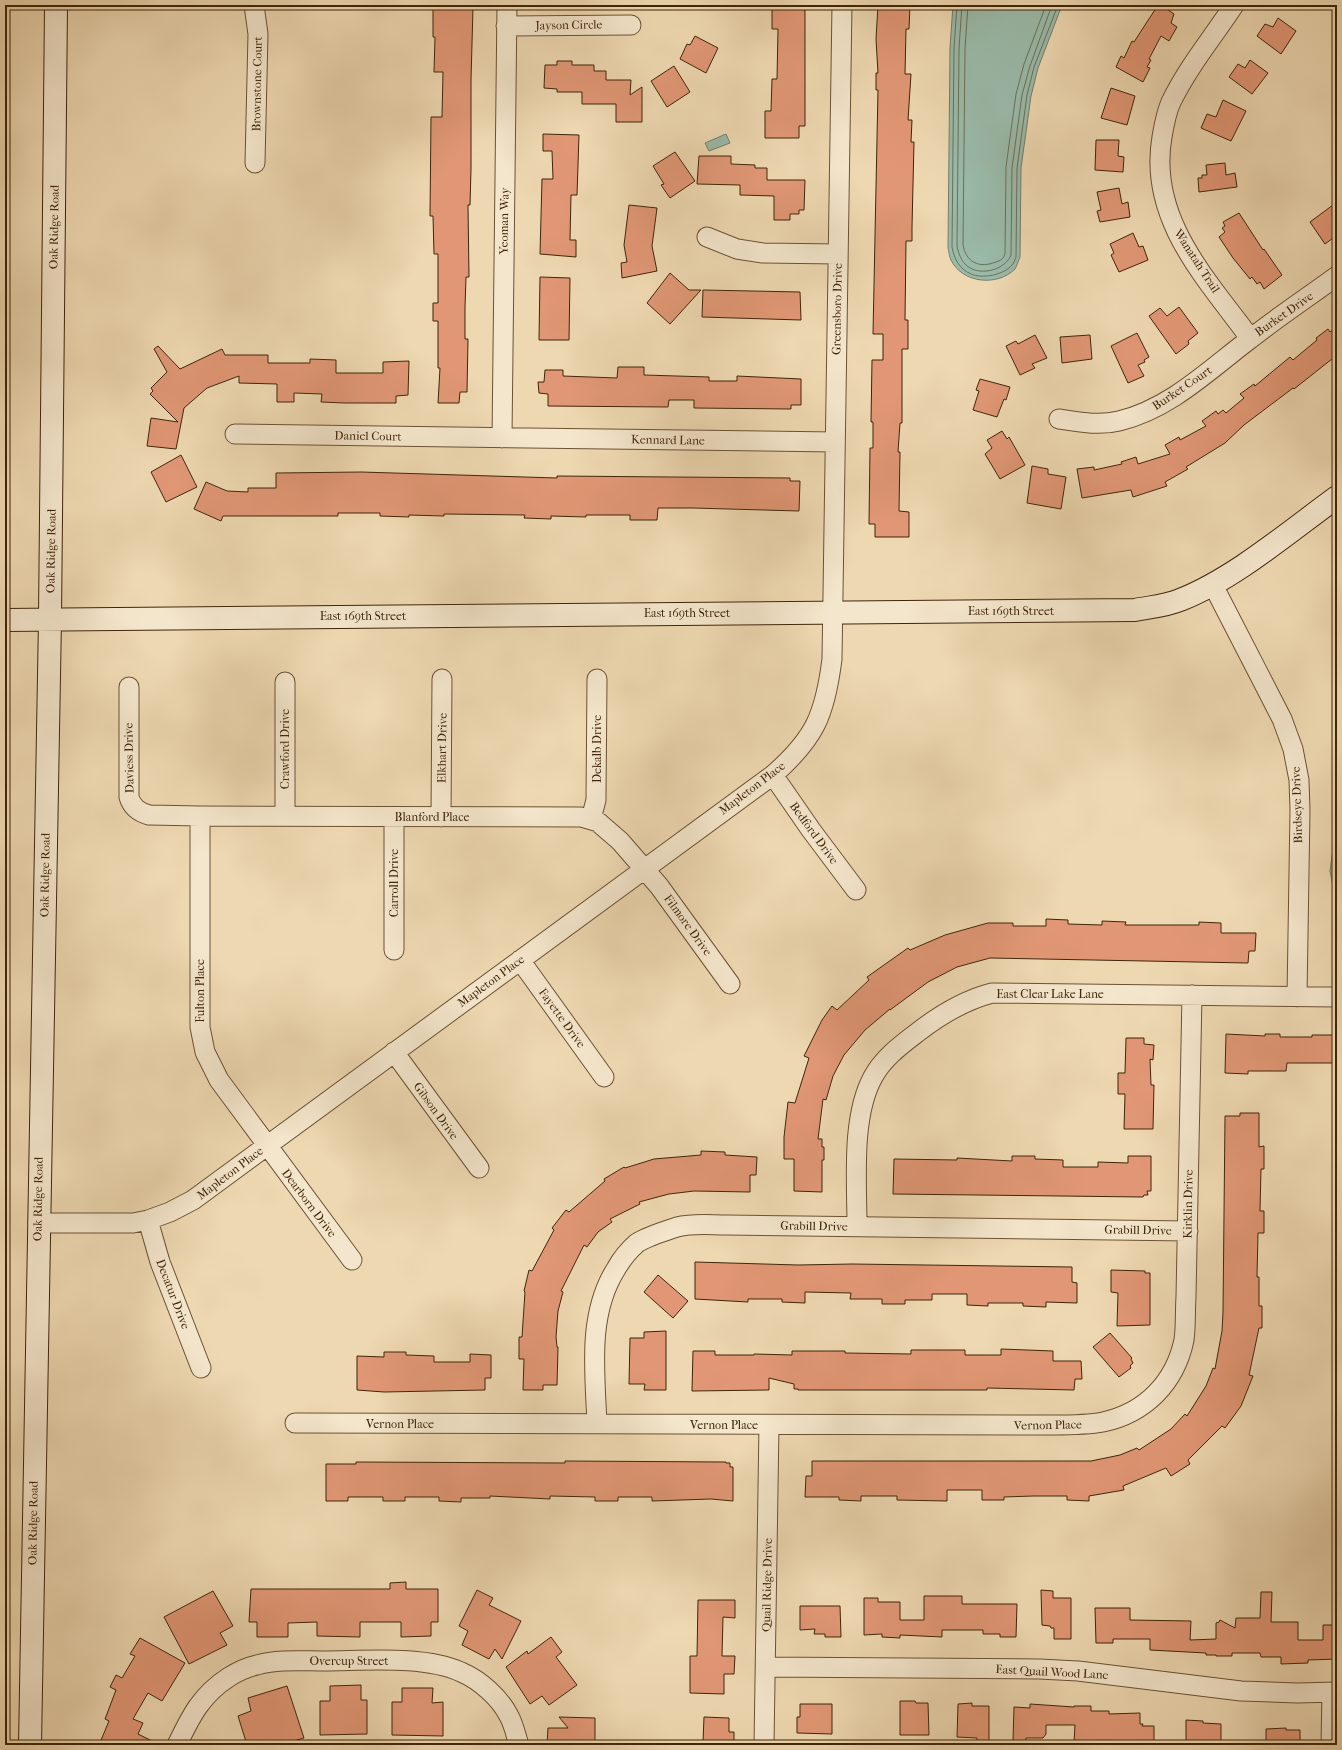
<svg xmlns="http://www.w3.org/2000/svg" width="1342" height="1750" viewBox="0 0 1342 1750" font-family="'IM FELL French Canon',serif">
	<rect width="100%" height="100%" fill="#eed8b1"/>
	<filter id="stains"><feTurbulence type="fractalNoise" baseFrequency=".005" numOctaves="4"/><feColorMatrix values="0 0 0 0 .2 0 0 0 0 .09 0 0 0 0 .02 0 0 0 .5 -.17"/></filter>
	<radialGradient id="worn" r=".72"><stop offset=".6" stop-color="#630" stop-opacity="0"/><stop offset="1" stop-color="#630" stop-opacity=".3"/></radialGradient>
	<path fill="#9abaa9" stroke="#767e69" d="M953,5H1062L1038,68L1031,96L1021,168L1020,257C1018,261 1017,266 1015,269C997,287 962,283 951,260C949,256 949,251 948,248L950,48Z
		M726,134L730,143L709,151L705,143Z
		M1337,820V907L1330,871Z"/>
	<g fill="none" stroke-linecap="round" stroke-linejoin="round">
		<path stroke="#6c7059" stroke-width="1" d="M957,5L954,48L952,247C954,258 959,269 971,274C982,279 1004,275 1012,265C1014,263 1015,259 1016,257L1017,168L1027,95L1034,67L1058,5
			M962,5L959,48L957,246C959,256 963,265 972,269C986,275 1006,268 1011,255L1012,168L1022,95L1030,66L1052,5
			M968,5L965,49L963,245C966,261 977,268 993,263C999,261 1003,260 1005,254L1006,167L1016,94L1024,64L1046,5"/>
	</g>
	<path fill="#e19775" stroke="#3f2509" d="M878,5H910L909,29H906L905,74H911L908,120H912L911,142H914L912,227V241H906L905,320H908V349H902V423H900L898,452H900L899,511L909,512V537H875V524H869L870,448H873V422H871L872,360H883V334H873L878,90H876V73H878L876,39Z
		M1158,5H1161L1174,14L1171,23L1177,27L1169,41L1161,36L1149,59L1151,60L1147,67L1150,68L1143,82L1116,67L1121,56L1124,58L1132,41L1134,42Z
		M473,7L471,80V169L470,205H468L469,277H466L465,307V339H468L467,392H460L459,403H438L440,368H438V321H433V303H438V254H434L433,216H430L431,117H442L443,72H434L435,37H433V8Z
		M772,8L805,9V126H799V138H765V111H771L772,79H777L778,29H772Z
		M1278,18L1296,31L1281,54L1257,36L1265,24L1273,27Z
		M695,36L718,48L706,73L680,59L687,44L690,45Z
		M1250,60L1268,73L1252,94L1229,77L1238,64L1245,68Z
		M557,61H572V65H594V71H606V80H631L630,95L642,87V122H616V104H582V92H557V89L544,88L545,65H557Z
		M674,66L690,92L667,107L651,81Z
		M1111,88L1135,96L1127,125L1101,118Z
		M1223,100L1246,111L1231,141L1201,128L1207,114L1216,117Z
		M543,134L579,135L577,195H571L570,240H576V257L540,254L542,179H553L552,151H543Z
		M1096,140H1119L1118,156L1124,157L1123,172L1095,170Z
		M675,152L695,181L670,198L661,185L664,184L653,166Z
		M699,156H731V164L755,165V168H767V180H805L804,210H799V214H790V220H774V196L740,195V185L697,184Z
		M1225,163L1226,175L1235,173L1237,187L1199,192L1198,178H1202V175H1207L1206,165Z
		M1119,188L1122,204L1128,202L1130,217L1100,222L1097,211L1101,210L1097,192Z
		M1337,202V235L1325,244L1310,222Z
		M629,205L657,208L652,246L657,271L622,278L621,263L627,262L624,245Z
		M1239,213L1263,250L1264,249L1282,275L1264,289L1260,282L1257,284L1252,277L1250,279L1233,258L1219,237L1225,232L1222,228L1225,226L1223,222Z
		M1133,233L1139,247L1143,246L1148,260L1119,272L1111,255L1114,253L1110,244Z
		M670,273L689,290H701L670,324L647,303Z
		M540,277L570,278L569,340H539Z
		M703,290L800,292L801,320L702,317Z
		M1179,307L1198,333L1188,341L1189,344L1176,354L1149,316L1160,308L1167,316Z
		M1337,327V355L1294,389L1293,388L1244,425L1225,443L1186,467L1188,469L1165,482L1167,486L1133,497L1131,490L1082,498L1077,469L1094,467V470L1122,464L1121,462L1136,457L1138,464L1170,454L1165,445L1179,437L1180,440L1206,426L1202,421L1216,411L1218,414L1223,410L1226,413L1244,398L1240,394L1254,384L1255,386L1290,357L1293,360L1317,340L1316,338L1328,329L1330,332Z
		M1137,333L1149,357L1144,360L1145,362L1138,365L1144,376L1128,383L1111,346Z
		M1035,335L1047,358L1032,364L1035,368L1020,375L1006,346L1016,341L1018,344Z
		M1090,335L1092,359L1062,363L1060,337Z
		M158,346L180,369L222,349L225,355H268V363H310V359L336,360V373H383V362L409,361L408,395L396,396V403H345L321,402L322,394L294,393V402H277V384L239,383V376L207,388L184,408L176,449L147,446L151,418L178,422L150,394L153,391L151,388L167,372L154,349Z
		M618,367H644V375L709,377V381H737V376L801,379V405H791V409L694,408V400H669L668,407L548,406V394L539,393L538,382H544L545,370H563V376L617,378Z
		M980,379L1010,387L1006,400L1004,399L997,417L973,410L979,391L976,390Z
		M1002,431L1007,439L1009,437L1025,465L1000,479L985,454L992,448L987,440Z
		M181,455L197,487L166,502L151,472Z
		M1032,466L1048,469V474L1066,477L1061,509L1027,503Z
		M361,472L557,478V476L790,478V481H800L799,511L693,508H658L657,520H630V515H586V517L551,516V519L524,518L525,515L444,514V516L409,515V517L380,516V513H338V516H223L221,521L194,509L206,482L227,491L248,492V488H276V473Z
		M1046,919L1068,920V924L1102,925V921L1126,922L1125,925H1199V922L1221,923V933H1256L1255,951H1249L1248,963L990,958L957,967L928,982L890,1010V1009L865,1030L844,1055L833,1076L826,1100L823,1099L818,1139H822V1147H824V1160H822V1192L794,1191V1159H784V1137L788,1102L795,1103L809,1058L804,1056L822,1020L832,1006L837,1010L869,980L867,977L908,948L910,950L945,935L988,923H1013V926H1046Z
		M1226,1034L1265,1036V1034H1280V1037H1312V1035H1333V1063H1287L1286,1071H1248V1074L1225,1073Z
		M1126,1038H1144V1044L1154,1045L1153,1060L1150,1059L1151,1085H1154L1153,1129H1124L1125,1094H1118V1073H1125Z
		M1240,1113H1259V1147L1264,1146V1169H1261L1260,1211H1264V1233H1258L1257,1277H1259V1306H1262V1328H1259L1249,1375L1253,1376L1241,1406L1225,1428L1222,1426L1188,1460L1190,1464L1171,1476L1166,1468L1123,1486L1124,1490L1089,1496V1501L1067,1500V1496H1033L1004,1497V1500H982V1490H947V1501L897,1500V1496H861V1501L839,1500V1497H805L806,1476H812V1461H1091L1120,1455L1137,1448L1139,1450L1171,1429L1185,1414L1187,1416L1206,1386L1213,1368L1215,1369L1222,1331L1223,1312L1225,1116H1240Z
		M701,1151L725,1152V1155L757,1157L756,1175H750V1192L694,1191L669,1194L639,1202L640,1204L610,1219L612,1222L598,1232L587,1247L584,1245L561,1291L563,1292L558,1311L556,1337L557,1347H558L557,1385H543V1390H523L524,1359H519V1337H522L525,1292L524,1291L529,1270L532,1271L554,1230L552,1228L566,1210L569,1212L605,1181L604,1179L624,1167L625,1168L654,1159L701,1155Z
		M1012,1156H1035V1159L1063,1160V1167H1098V1162L1128,1163V1156H1151V1191H1147L1148,1195H1144L1143,1197L893,1194L894,1159L957,1160V1158L1012,1161Z
		M695,1262L798,1265L852,1264L1072,1267V1282L1077,1283V1303L1046,1302V1307L1023,1306V1303H988V1306L967,1305V1294H932V1300H905V1304H882V1299H850L851,1293L805,1292V1303L782,1302V1299H748V1302L695,1299Z
		M1111,1270L1145,1271V1273H1150V1325L1117,1326L1118,1293L1111,1292Z
		M658,1275L688,1301L673,1318L644,1292Z
		M666,1331V1390H644L645,1384H629L630,1338H644V1332Z
		M1110,1333L1132,1358L1131,1359L1133,1363L1130,1366L1131,1368L1119,1377L1093,1347Z
		M1001,1349L1053,1351V1361H1081L1082,1379H1075L1074,1390L987,1388V1390H798V1389H794V1384L769,1378V1390L692,1391L693,1351H715V1355H754V1354L792,1355V1351H845V1353L911,1354V1350H965V1355H1001Z
		M384,1352H406V1355L434,1356V1362H470V1354L491,1355V1378H485V1390L384,1392L357,1390V1356L384,1357Z
		M565,1461L726,1462V1463H730V1467H733V1501L711,1499L652,1501V1497H618V1501H595V1497L550,1496V1499L490,1496V1498H461V1502L439,1501V1497H405V1501H383V1497H348V1501H326V1464H356V1462L565,1463Z
		M406,1582V1589H438V1622H431V1636L401,1637V1622H360V1637L317,1636V1622L288,1623V1637H257V1622H249L251,1589H390V1583Z
		M477,1590L493,1598L489,1605L521,1621L502,1659L495,1649L489,1659L462,1645L468,1631L459,1626Z
		M1041,1590L1053,1591V1598H1071V1639H1054V1628H1051L1050,1626L1042,1625Z
		M213,1591L233,1626L220,1633L227,1645L189,1664L164,1617Z
		M1261,1592H1272L1271,1622H1298V1640H1323V1625H1337V1659L1308,1660V1663L1281,1664V1657H1261L1260,1653H1232V1656H1216V1655H1206V1653L1150,1650V1639H1113V1643H1096L1095,1608H1130V1620L1191,1621L1190,1640L1216,1639V1623L1219,1622L1220,1620L1235,1628L1236,1618H1260Z
		M924,1596H962V1604H1017L1016,1637H1000V1634H983V1630H942V1637L900,1635V1638L882,1637V1634L864,1635V1598H878V1602H900V1620H924Z
		M698,1600H735V1618L723,1617L722,1656H735L734,1674H724V1694L690,1693V1656H697Z
		M800,1606H840L841,1637H825V1634H814L815,1629L800,1630Z
		M551,1637L562,1652L556,1657L577,1685L549,1705L542,1696L530,1704L506,1667L527,1651L528,1654Z
		M140,1638L185,1663L162,1701L148,1693L133,1719L143,1723L138,1734L160,1745H99L109,1721L105,1719L116,1690L110,1687L116,1675L122,1678L135,1656L130,1654Z
		M361,1685V1700H367V1734L320,1735V1701H330V1686Z
		M287,1686L304,1738L279,1745H247L238,1716L251,1711L248,1698Z
		M402,1688H433L432,1703L443,1702V1736L392,1735V1702H402Z
		M900,1701H915L916,1703H928L929,1735H900Z
		M972,1703V1706H989V1741H977V1738L957,1737L958,1704Z
		M800,1704H832V1734L797,1733V1717H800Z
		M1030,1704L1074,1707V1706H1091V1711H1109V1714L1140,1713V1724H1143L1142,1726H1154V1745H1095V1743H1074L1075,1725H1046V1734L1043,1738H1026V1741H1013L1014,1707L1030,1708Z
		M559,1717L595,1718V1745H547L548,1728H568Z
		M704,1717L729,1718V1732H734V1745H714V1743L703,1742Z
		M1186,1720L1203,1721V1723L1221,1724V1745H1186Z
		M1286,1728V1730H1300V1745H1266V1729Z"/>
	<g fill="none" stroke-linecap="round" stroke-linejoin="round">
		<defs>
			<path id="street" d="M254,5L258,34L255,163
				M1234,5C1213,37 1188,67 1171,102C1166,113 1164,125 1162,137C1148,218 1205,277 1250,338
				M506,26L631,25
				M707,237L737,249L763,253L838,254
				M1059,419C1079,422 1099,426 1119,421C1170,409 1210,369 1250,339C1278,317 1308,297 1337,276
				M235,434L835,442
				M502,438L507,5
				M1213,585L1282,719L1293,749L1299,780L1300,810L1297,997
				M285,682V816
				M129,687V797C132,807 138,812 149,815L200,816L581,817L598,822L620,841L659,886L730,984
				M773,775L811,830L856,890
				M200,816V1027L205,1052L219,1080L352,1260
				M441,817L442,679
				M591,819L596,800L597,679
				M394,950V817
				M520,960L604,1077
				M394,1052L479,1168
				M148,1220L160,1262L201,1368
				M38,1223H133L148,1220L170,1212L193,1200L773,775C815,738 825,715 832,659L842,5
				M857,1226C857,1181 851,1117 873,1077C883,1058 901,1045 918,1032C940,1015 965,1000 992,993L1337,997
				M295,1423L1054,1425C1070,1425 1087,1425 1103,1422C1145,1413 1175,1383 1184,1340C1186,1326 1185,1311 1186,1297L1192,995
				M597,1424C595,1372 587,1315 616,1269C621,1260 629,1250 637,1243C648,1236 665,1231 677,1227C693,1223 710,1225 726,1225L1188,1231
				M767,1667L1039,1669L1078,1671L1241,1691L1297,1693L1337,1692
				M177,1745C191,1716 201,1695 229,1677C237,1672 248,1667 257,1665C278,1659 302,1661 323,1661C364,1661 424,1655 461,1672C480,1680 500,1698 509,1716C514,1725 516,1736 519,1745
				M764,1745L769,1425
				M1331,1745L1332,1692"/>
			<path id="secondary" d="M5,620L1135,610C1150,607 1166,606 1180,600C1234,579 1290,531 1337,497
				M30,1745L50,619L56,5"/>
		</defs>
		<use href="#street" stroke="#6b5233" stroke-width="21"/>
		<use href="#secondary" stroke="#3f2509" stroke-width="24"/>
		<use href="#street" stroke="#f4e6cc" stroke-width="19"/>
		<use href="#secondary" stroke="#f4e6cc" stroke-width="22"/>
	</g>
	<g text-anchor="middle" stroke-width="3.5" stroke-linejoin="round" paint-order="stroke">
		<g font-size="12" fill="#3f2509" stroke="#f4e6cc">
			<text transform="translate(569 25) rotate(-1)" y="4">Jayson Circle</text>
			<text transform="translate(257 84) rotate(-89)" y="4">Brownstone Court</text>
			<text transform="translate(504 221) rotate(-89)" y="4">Yeoman Way</text>
			<text transform="translate(54 227) rotate(-89)" y="4">Oak Ridge Road</text>
			<text transform="translate(1197 261) rotate(57)" y="4">Wanatah Trail</text>
			<text transform="translate(837 309) rotate(-89)" y="4">Greensboro Drive</text>
			<text transform="translate(1284 314) rotate(-35)" y="4">Burket Drive</text>
			<text transform="translate(1182 388) rotate(-34)" y="4">Burket Court</text>
			<text transform="translate(368 436) rotate(1)" y="4">Daniel Court</text>
			<text transform="translate(668 440) rotate(1)" y="4">Kennard Lane</text>
			<text transform="translate(51 551) rotate(-89)" y="4">Oak Ridge Road</text>
			<text x="1011" y="615">East 169th Street</text>
			<text x="687" y="617">East 169th Street</text>
			<text x="363" y="620">East 169th Street</text>
			<text transform="translate(442 748) rotate(-89)" y="4">Elkhart Drive</text>
			<text transform="translate(285 749) rotate(-90)" y="4">Crawford Drive</text>
			<text transform="translate(597 749) rotate(-90)" y="4">Dekalb Drive</text>
			<text transform="translate(129 758) rotate(-91)" y="4">Daviess Drive</text>
			<text transform="translate(752 788) rotate(-37)" y="4">Mapleton Place</text>
			<text transform="translate(1297 805) rotate(-92)" y="4">Birdseye Drive</text>
			<text x="432" y="821">Blanford Place</text>
			<text transform="translate(814 833) rotate(54)" y="4">Bedford Drive</text>
			<text transform="translate(45 875) rotate(-89)" y="4">Oak Ridge Road</text>
			<text transform="translate(394 883) rotate(-90)" y="4">Carroll Drive</text>
			<text transform="translate(688 925) rotate(54)" y="4">Filmore Drive</text>
			<text transform="translate(491 981) rotate(-36)" y="4">Mapleton Place</text>
			<text transform="translate(200 991) rotate(-90)" y="4">Fulton Place</text>
			<text x="1050" y="998">East Clear Lake Lane</text>
			<text transform="translate(562 1018) rotate(54)" y="4">Fayette Drive</text>
			<text transform="translate(436 1111) rotate(54)" y="4">Gibson Drive</text>
			<text transform="translate(230 1173) rotate(-37)" y="4">Mapleton Place</text>
			<text transform="translate(38 1199) rotate(-89)" y="4">Oak Ridge Road</text>
			<text transform="translate(309 1203) rotate(53)" y="4">Dearborn Drive</text>
			<text transform="translate(1188 1204) rotate(-89)" y="4">Kirklin Drive</text>
			<text transform="translate(814 1226) rotate(1)" y="4">Grabill Drive</text>
			<text transform="translate(1138 1230) rotate(1)" y="4">Grabill Drive</text>
			<text transform="translate(173 1294) rotate(69)" y="4">Decatur Drive</text>
			<text x="400" y="1428">Vernon Place</text>
			<text x="724" y="1429">Vernon Place</text>
			<text transform="translate(1048 1425) rotate(-1)" y="4">Vernon Place</text>
			<text transform="translate(33 1523) rotate(-89)" y="4">Oak Ridge Road</text>
			<text transform="translate(767 1585) rotate(-89)" y="4">Quail Ridge Drive</text>
			<text x="349" y="1665">Overcup Street</text>
			<text transform="translate(1052 1672) rotate(3)" y="4">East Quail Wood Lane</text>
		</g>
	</g>
	<rect width="1342" height="1750" fill="none" stroke="#eed8b1" stroke-width="20"/>
	<rect x="6" y="6" width="1330" height="1738" fill="none" stroke="#3f2509" stroke-width="2"/>
	<rect x="10" y="10" width="1322" height="1730" fill="none" stroke="#3f2509"/>
	<rect width="100%" height="100%" filter="url(#stains)"/>
	<rect width="100%" height="100%" fill="url(#worn)"/>
</svg>
